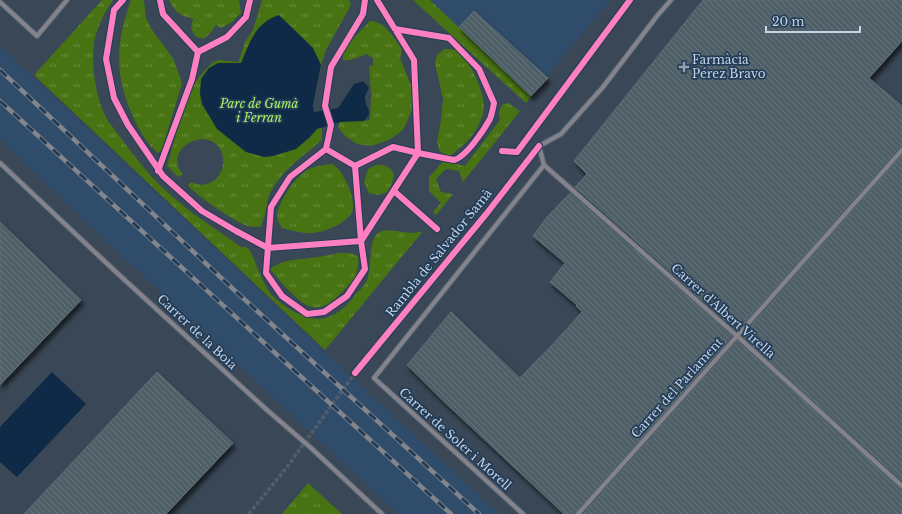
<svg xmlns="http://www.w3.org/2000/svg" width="902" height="514" viewBox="0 0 902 514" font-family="'Libre Baskerville',serif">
	<defs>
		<pattern id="park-tufts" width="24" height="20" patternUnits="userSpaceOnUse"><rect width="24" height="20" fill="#487313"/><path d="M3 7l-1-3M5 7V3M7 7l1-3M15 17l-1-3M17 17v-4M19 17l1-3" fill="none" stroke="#698c41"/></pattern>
		<pattern id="building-back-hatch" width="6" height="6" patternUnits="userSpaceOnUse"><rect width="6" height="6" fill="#4f5f67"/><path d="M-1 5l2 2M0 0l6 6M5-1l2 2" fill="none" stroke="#67757d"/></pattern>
		<filter id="shadow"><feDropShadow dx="2.5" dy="4.5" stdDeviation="2" flood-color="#0009"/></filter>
	</defs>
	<rect width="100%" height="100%" fill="#394756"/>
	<path fill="#2f4c6b" d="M430,0H610L531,96Z
		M0,46L326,353L499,514H398L93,229L0,139Z"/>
	<path fill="url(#park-tufts)" d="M102,0H113C105,11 96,29 94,43C91,67 96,100 108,121C126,144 143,170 165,190C188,212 215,228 241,247H245L250,250C257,265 261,281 271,294C277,301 286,307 293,311C299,314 304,317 310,318C329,323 346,308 356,294C360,290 365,285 367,280C372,268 368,240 378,233C390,225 407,237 423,231L325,350L34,75Z
		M131,0H144L146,18L152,30L173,58L182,83L164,143L161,151L158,153C147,144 141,133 135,121C114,77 115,45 131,0Z
		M169,0H239L241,13L232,22L221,28L216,25L212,31L204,39L195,36L191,28L193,19C178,14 177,14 169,0Z
		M262,0H349L351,5L326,50L321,65L313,105L314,112L338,108L354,84L363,81L369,87C368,90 366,94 365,97C364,106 373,112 365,121L370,120L371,94L369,65L373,66V59L367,54L351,60H343V53L348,44L370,21C385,21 394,38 402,49L400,58L412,88V110L403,130L389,140L371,146L357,144L345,136L338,127L340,122L322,127V140C303,156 279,172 269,196C266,205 266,215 262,223L260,227C255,227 250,227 245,225C234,221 194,194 188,185L191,182C196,184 201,186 206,184C224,180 229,156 216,144C202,131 172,146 178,166C179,169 181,172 183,174L179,177L176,175L167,166L187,95L199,77L213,62L219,60L238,62L240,58L245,42L253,30Z
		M413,0H430L531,96L526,103Z
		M444,49C450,49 457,49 461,54C472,65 488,99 483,114C479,127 471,139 461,147C456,151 452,156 446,157L439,150L437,142L441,120L443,99L435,63L437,55Z
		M508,103L520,111L463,182L459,171L446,169L436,179L441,192L453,194L436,215L433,212L441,203L429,191V177L444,161L465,166L500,120L499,111L503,104Z
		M332,164C341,169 343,176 348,185C351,192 355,205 352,212C347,223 323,233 312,233C303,234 290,230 282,228C280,224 277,220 277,216C278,202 295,177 307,170C315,166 324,165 332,164Z
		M376,165H384L391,169L394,175L392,184L387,192L378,195L369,193L364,182L368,169Z
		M339,253H350L358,256C359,263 358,270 355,277C353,281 349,284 347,287C338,296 326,311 311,307C298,303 278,279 270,269C283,259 296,260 310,258C320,257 330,255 339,253Z
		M308,483L342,514H282Z"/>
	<path fill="#0e2a46" d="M279,15L313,48L321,65L313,105L314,112L338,108L354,84L363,81L369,87C368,90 366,94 365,97C364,107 375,111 364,121L340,122L317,129L310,137L296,149L273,156L264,157L246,152L217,129L202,104L200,94L201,79L209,68L218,63H241C250,42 255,23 279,15Z
		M52,372L86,404L17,477L0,462V427Z"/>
	<path fill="url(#building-back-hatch)" stroke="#5d6e74" filter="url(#shadow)" d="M703,0H902V41L869,78L902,106V147L899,148L737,331L575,187L587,174L574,161Z
		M474,11L548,78L531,96L459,27Z
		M902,155V481L742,336Z
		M570,193L732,336L575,514H564L439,397L407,365L451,312L520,378L541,356H542L582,312L576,306L577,305L550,282L565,263L533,236L546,218Z
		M0,222L81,300L0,385Z
		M737,341L902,489V514H583Z
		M157,372L233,443L166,514H24Z"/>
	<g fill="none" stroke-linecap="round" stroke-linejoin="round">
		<path stroke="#4e5c6b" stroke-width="4" stroke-dasharray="4 2" stroke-linecap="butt" d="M249,514L287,467L355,373"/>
		<defs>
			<path id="minor" d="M0,2L37,36L67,0
				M539,146L544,165L737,336L902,486
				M0,163L116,272L267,410L310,447L382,514
				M355,373L487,213L539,146L561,134L603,87L657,16L671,0
				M523,514L374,378L544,165
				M578,514L737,336L902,150"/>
		</defs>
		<use href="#minor" stroke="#576370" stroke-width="6"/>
		<use href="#minor" stroke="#84838b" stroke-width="4"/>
		<defs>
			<path id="rail" d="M0,70L232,288L479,514
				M0,101L451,514"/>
		</defs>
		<use href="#rail" stroke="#82858c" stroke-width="4.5"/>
		<use href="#rail" stroke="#233c57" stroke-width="3" stroke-dasharray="9" stroke-linecap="butt"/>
		<defs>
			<path id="cycleway" d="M123,0L114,10L106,59L114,98L128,125L163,176L202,211L236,231L268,248L361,241L418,153L414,60L377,0
				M365,0L363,14L331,67L325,106L331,125L326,149L355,166L393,147L418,153L454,160C466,157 484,130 490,119C492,114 493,108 494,103L479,69L449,38L395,29
				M198,52L227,37L246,17L250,0
				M326,149L290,177L271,207L266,273L282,296L307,314L324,312L347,296L365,269L361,241L355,166
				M502,151L517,152L630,0
				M158,171L192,79L198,52L163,14L160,0
				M394,191L437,229
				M355,373L487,213L539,146"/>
		</defs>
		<use href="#cycleway" stroke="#233c57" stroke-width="8"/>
		<use href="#cycleway" stroke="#ff80c0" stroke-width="6"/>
	</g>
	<path fill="#93a2b3" stroke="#233c57" stroke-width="1.5" d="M682 61h4v4h4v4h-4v4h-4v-4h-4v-4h4z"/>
	<g text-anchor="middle" stroke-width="3.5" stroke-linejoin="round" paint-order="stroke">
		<g font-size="12" fill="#c4d3e5" stroke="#233c57" text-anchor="start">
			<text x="692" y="64">Farmàcia<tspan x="692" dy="14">Pérez Bravo</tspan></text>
		</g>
		<g font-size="12" font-style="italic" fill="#a9f362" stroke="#233c57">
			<text x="259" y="108">Parc de Gumà<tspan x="259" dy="14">i Ferran</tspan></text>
		</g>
		<g font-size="12" fill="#c4d3e5" stroke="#233c57">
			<text transform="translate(439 253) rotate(-51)" y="4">Rambla de Salvador Samà</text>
			<text transform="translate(723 311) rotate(42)" y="4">Carrer d'Albert Virella</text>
			<text transform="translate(197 332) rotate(43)" y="4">Carrer de la Boia</text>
			<text transform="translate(677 388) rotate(-48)" y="4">Carrer del Parlament</text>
			<text transform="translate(455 439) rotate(42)" y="4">Carrer de Soler i Morell</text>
		</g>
	</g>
	<path d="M766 26v6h94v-6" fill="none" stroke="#c4d3e5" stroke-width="2"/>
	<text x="772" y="26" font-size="12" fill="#c4d3e5" stroke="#233c57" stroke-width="3" paint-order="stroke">20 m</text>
</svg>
